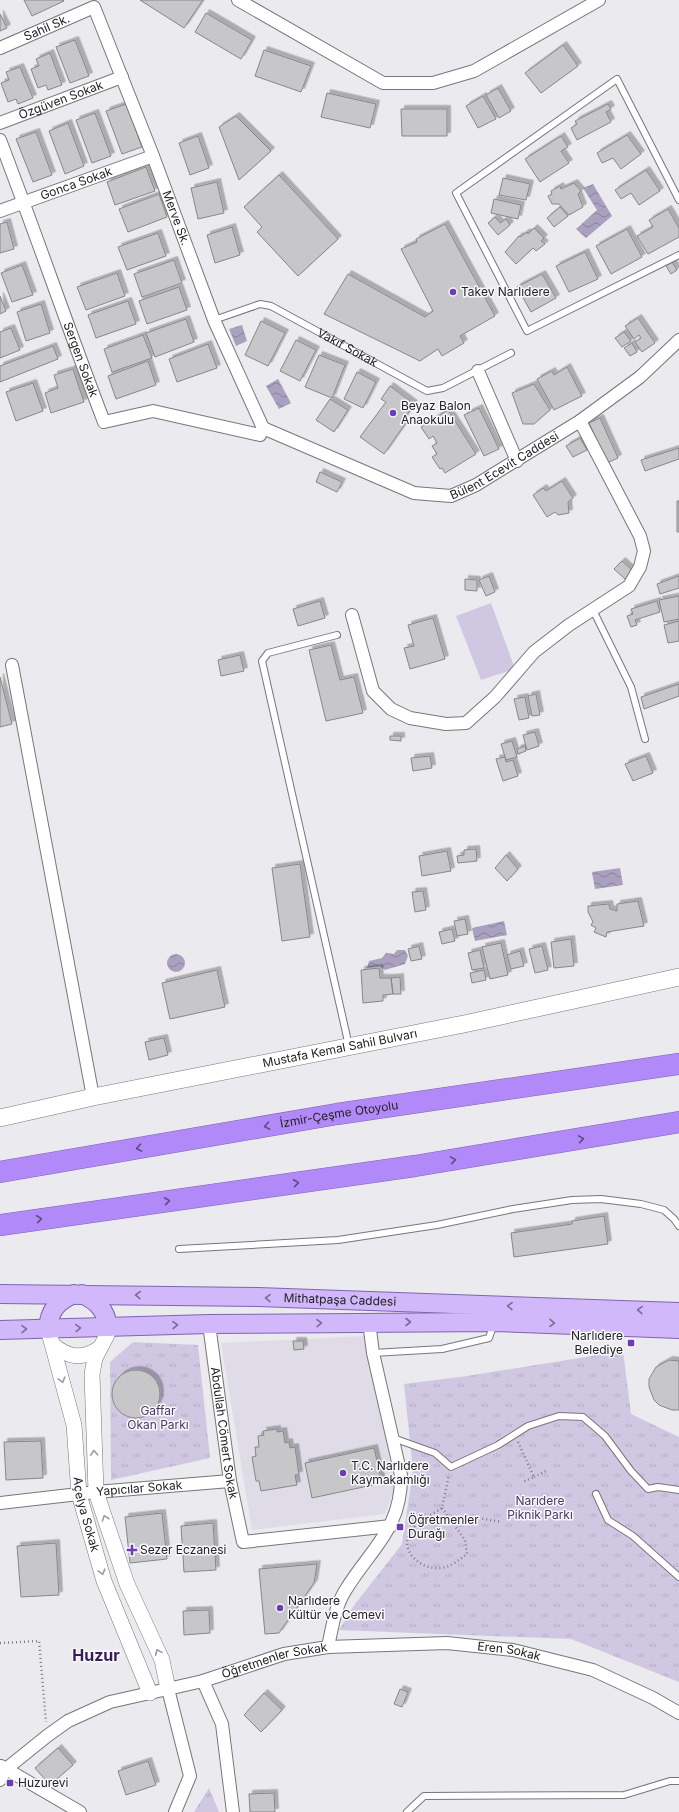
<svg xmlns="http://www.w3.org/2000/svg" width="679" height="1812" viewBox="0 0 679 1812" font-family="Inter,sans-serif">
	<defs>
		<pattern id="park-tufts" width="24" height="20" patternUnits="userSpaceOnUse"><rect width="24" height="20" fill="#d0c8e2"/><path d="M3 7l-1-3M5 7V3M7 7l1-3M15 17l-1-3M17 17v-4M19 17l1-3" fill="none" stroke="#b2acc2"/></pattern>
		<pattern id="water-waves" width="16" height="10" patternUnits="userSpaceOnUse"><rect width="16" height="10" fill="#aaa1c0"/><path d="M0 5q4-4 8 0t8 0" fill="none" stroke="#8a839c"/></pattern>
		<filter id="shadow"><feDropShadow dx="3.5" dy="-3.5" stdDeviation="0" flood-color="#0004"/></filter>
	</defs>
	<rect width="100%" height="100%" fill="#ebeaee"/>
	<path fill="#dfdce7" d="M366,1336L395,1487L385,1514L252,1530L221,1343Z"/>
	<path fill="#d0c8e2" d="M491,603L515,669L481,680L456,616Z"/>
	<path fill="url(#park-tufts)" d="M133,1342L198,1345L210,1458L111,1480L110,1362Z
		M623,1351L631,1414L679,1437V1682L571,1639L339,1630L355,1604L402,1544L413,1471L404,1384L467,1376Z
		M209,1788L219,1812H194Z"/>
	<path fill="url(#water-waves)" d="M593,184L612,216L586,238L576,229L597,210L583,188Z
		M242,325L247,341L236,346L229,329Z
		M278,379L291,403L279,409L266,386Z
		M620,868L623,885L595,889L592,872Z
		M504,921L507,935L475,941L472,928Z
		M397,950H405L408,956L405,964L385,970L380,966L367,968L369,961L382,958L386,953L394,954Z
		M167 963a9 9 0 1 1 18 0a9 9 0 1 1-18 0Z"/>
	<path fill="#c7c6c9" stroke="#87878a" filter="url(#shadow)" d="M24,0H63L64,1L32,16Z
		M140,0H203L184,28Z
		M206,13L252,40L241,59L195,32Z
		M0,14L7,28L0,31Z
		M75,40L89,76L70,83L56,47Z
		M563,45L578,66L541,93L525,73Z
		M264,50L311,66L301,92L255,76Z
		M50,53L62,85L48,90L46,85L38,88L31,69L39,66L36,59Z
		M20,67L33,98L18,104L16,99L8,102L1,83L9,80L6,72Z
		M498,88L511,111L499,118L486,95Z
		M327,93L376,104L370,128L321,117Z
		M483,96L496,119L478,128L466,106Z
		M126,104L142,147L122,154L106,111Z
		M608,104L611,109L606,112L611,122L577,140L571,128L577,124L575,121Z
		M401,109H447V136H402Z
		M95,113L111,156L92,163L76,120Z
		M236,116L271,151L239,180L219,127Z
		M68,123L84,166L65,174L49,131Z
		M36,132L52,175L33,182L16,139Z
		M627,135L641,154L621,169L613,158L602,163L597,153Z
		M198,136L209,168L190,175L179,143Z
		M561,136L568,147L561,151L569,163L540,182L525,159Z
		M146,167L155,191L115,205L107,182Z
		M646,170L660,191L639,205L631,193L621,199L615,190Z
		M279,175L338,239L298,276L257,232L262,227L244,207Z
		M503,178L530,184L526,200L499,195Z
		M217,182L224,213L198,219L191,188Z
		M574,183L581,191L578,194L583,207L569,215L559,204H552L548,196L552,194L551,191L560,186L561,189Z
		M159,194L167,217L128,232L119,209Z
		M494,199L521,205L518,219L491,213Z
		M560,207L568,216L554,227L547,218Z
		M668,209L679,228V237L648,254L637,236L653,227L649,220Z
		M495,217L500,223L506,219L510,225L498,235L488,223Z
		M7,222L14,249L0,253V224Z
		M445,224L495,316L460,336L464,343L442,356L438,349L420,361L324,314L348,274L425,317L433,311L401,249L417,242L416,239Z
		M232,227L240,255L215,263L207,235Z
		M534,228L544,238L541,241L545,244L536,251L533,248L516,264L505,252L519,236L520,237L527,232L528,234Z
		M627,229L642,257L611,274L596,246Z
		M158,233L166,256L127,270L118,247Z
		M585,252L598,279L569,292L556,266Z
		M174,260L182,283L142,297L134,274Z
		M672,262L677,270L671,274L666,266Z
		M22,265L33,295L12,302L1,273Z
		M117,273L125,296L86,310L77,287Z
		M542,274L556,298L531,312L517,287Z
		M179,287L187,310L147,324L139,301Z
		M0,296L6,311L0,314Z
		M128,301L136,324L96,338L88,315Z
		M41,304L50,333L26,341L17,312Z
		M638,318L655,343L642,352L635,342L641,338L639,335L634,339L625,326Z
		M186,319L194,342L155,357L146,333Z
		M261,321L285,333L268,366L245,355Z
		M11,328L20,350L0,358V332Z
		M624,332L631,341L622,347L615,338Z
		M143,335L152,358L112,372L104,349Z
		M296,340L316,350L300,381L280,371Z
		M632,343L637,352L630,356L624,348Z
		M208,344L217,368L177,382L169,359Z
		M53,346L58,359L0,382V366Z
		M319,355L345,365L332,398L305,387Z
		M148,361L156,385L116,399L108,376Z
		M567,367L582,396L554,410L537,379L552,371L554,375Z
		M73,369L84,402L51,413L45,393L58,388L54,375Z
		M357,372L376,382L363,408L344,399Z
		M33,383L43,411L16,421L6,392Z
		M534,384L550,410L534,424H523L512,393Z
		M390,386L414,404L402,422L405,424L384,454L360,437L386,402L381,399Z
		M330,399L348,410L334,432L316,420Z
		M479,408L499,449L484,456L464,415Z
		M448,410L476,454L445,473L442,468L440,469L432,457L437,454L432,446L437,443L433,436L429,439L421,427Z
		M600,418L618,458L607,463L589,423Z
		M580,438L587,450L573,457L566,446Z
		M679,448V459L645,471L641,460Z
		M320,472L342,482L337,492L316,482Z
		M562,481L573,498L568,502L569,513L558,515L555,512L547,517L533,495L543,488L546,491Z
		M677,501H679V532H677Z
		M622,561L633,571L625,579L614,569Z
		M489,576L495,592L486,596L479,580Z
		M679,576V588L660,594L657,584Z
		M465,579L477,580V591L465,590Z
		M679,596V619L664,622L659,600Z
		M320,601L325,618L298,626L293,609Z
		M657,601L660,612L635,620L637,625L631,627L627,616L633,614L631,609Z
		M433,618L445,659L410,669L404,648L414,646L408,625Z
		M679,621V641L668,643L664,625Z
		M331,645L340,680L354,677L363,713L326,721L309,650Z
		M240,655L244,671L221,676L218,660Z
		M0,677L12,724L0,727Z
		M679,684V696L644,709L641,697Z
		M536,694L540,715L532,716L528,696Z
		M525,697L529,718L519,720L514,699Z
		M535,732L539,746L527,750L523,735Z
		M390,736H401V741L390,740Z
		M512,741L517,757L506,760L501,744Z
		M525,746L526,751L518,754L517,749Z
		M430,756L432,768L413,771L411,758Z
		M646,756L653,773L633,781L625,764Z
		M505,757L506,762L513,760L518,776L503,781L496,759Z
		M476,849L477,861L458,863L457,856L464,855V850Z
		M447,851L451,871L422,876L419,856Z
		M506,855L518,869L507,881L495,868Z
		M300,864L310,937L282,941L272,868Z
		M423,891L426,910L415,912L412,892Z
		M638,901L644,926L607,932L606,937L594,932L596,928L591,925L593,922L588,912V906L609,904L610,909L617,911V904Z
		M465,919L468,934L457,936L454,921Z
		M452,929L455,941L442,944L439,932Z
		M571,939L574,966L554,968L551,942Z
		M501,943L508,975L490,979L482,947Z
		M419,946L422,959L411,961L408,949Z
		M542,946L548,970L535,973L529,949Z
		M480,950L484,968L472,970L468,953Z
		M520,951L524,966L511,969L507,955Z
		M379,968L380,978H391L393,994L383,995V1001L363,1003L361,970Z
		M217,970L225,1007L170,1019L162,983Z
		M484,970L486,980L472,983L470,973Z
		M400,977L401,994H393L391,978Z
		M164,1038L168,1055L149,1060L145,1042Z
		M604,1216L608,1244L514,1257L511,1233L572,1224V1221Z
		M293,1341H303L304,1349L294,1350Z
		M669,1360L679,1361V1410H672L659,1405L654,1400L649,1387V1379L656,1367Z
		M112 1394a24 24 0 1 1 48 0a24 24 0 1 1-48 0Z
		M277,1429V1432L283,1431L285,1443L289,1442L290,1448L295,1447L299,1475H295L297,1485L261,1491L259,1481H256L252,1457L256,1456L255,1447H259L258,1436L264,1435L263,1431Z
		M41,1441L43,1478L6,1480L4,1442Z
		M374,1448L382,1483L312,1498L305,1463Z
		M162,1513L167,1559L130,1563L125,1517Z
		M213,1523L216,1570L184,1572L181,1526Z
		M56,1543L59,1595L21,1597L17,1546Z
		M317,1564L314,1583L279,1633L265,1634L259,1569Z
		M209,1610L210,1633L184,1635L183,1611Z
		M400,1689L408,1692L402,1707L394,1704Z
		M264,1693L282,1710L261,1732L244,1715Z
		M58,1748L73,1765L50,1785L35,1768Z
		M148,1761L156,1785L126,1795L118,1771Z
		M274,1793L275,1812H250L249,1794Z"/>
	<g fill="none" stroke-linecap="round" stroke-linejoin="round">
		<defs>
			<g id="service">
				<path d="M679,200L617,79L456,193L527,331L679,255"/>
				<path id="s1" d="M214,320L260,304L271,306L427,391L443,388L511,353"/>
				<path d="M593,610L631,687L645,739"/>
				<path d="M337,635L268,653L262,661L349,1046"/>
				<path d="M179,1249L338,1240L437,1225L513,1209L572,1200L601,1199L641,1204L664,1210L674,1219L679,1226"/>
				<path d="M373,1353L442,1349L489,1338L494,1323"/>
				<path d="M393,1438L435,1453L451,1467L498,1445L528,1426L559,1416L583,1417L605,1436L631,1471L648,1489L658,1487L679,1490"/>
				<path d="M596,1494L608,1520L633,1536L679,1577"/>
				<path d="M407,1812L424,1796L624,1795L670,1781H679"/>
			</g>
			<g id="minor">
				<path d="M238,0L383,83H433L474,71L599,0"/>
				<path id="s2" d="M0,48L94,7L153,156L214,320L263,428"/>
				<path id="s3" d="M0,123L122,77"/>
				<path id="s4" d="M0,140C36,234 68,328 104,422L153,411L260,435L263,428"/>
				<path id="s5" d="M0,211L153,156"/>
				<path d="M478,371L517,461"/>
				<path id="s6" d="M263,428L414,493L451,496L476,485L580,421L640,377L679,340"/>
				<path d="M352,615L373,691L391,709L410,718L446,724L466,723L495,697L534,652L569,625L629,586L640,567L644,551L640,536L580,421"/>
				<path d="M12,665L93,1097"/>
				<path id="s7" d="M209,1324L230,1481L243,1542L391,1526"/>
				<path id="s8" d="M0,1503L96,1492L230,1481"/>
				<path d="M328,1647C332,1628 335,1607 345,1591C371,1548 402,1529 401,1475L373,1353L369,1322"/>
				<path d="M203,1681L222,1724L233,1812"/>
				<path d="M168,1689L190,1776L175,1812"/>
				<path d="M1,1766L80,1812"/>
				<path id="s9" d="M0,1780L6,1769L47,1736L68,1721L110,1702L203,1681L284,1654L328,1647L447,1643L513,1650L593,1670L653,1698L679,1713"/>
			</g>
			<g id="tertiary">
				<path d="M108,1327L107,1335L95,1358L92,1374L96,1492L127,1584L162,1660L168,1689"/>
				<path id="s10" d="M48,1329L74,1425L79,1494L104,1581L150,1693"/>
				<path d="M53,1345C68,1357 81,1360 98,1349"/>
			</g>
			<g id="secondary">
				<path id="s11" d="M0,1118L93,1097L464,1024L679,977"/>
			</g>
			<g id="primary">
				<path id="s12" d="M0,1294L258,1297L679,1312"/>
				<path d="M82,1294C97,1301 106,1310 108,1327"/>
				<path d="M48,1329C49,1310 58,1301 74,1294"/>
				<path d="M0,1330L209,1324L494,1322L679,1329"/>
			</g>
			<g id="motorway">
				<path id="s13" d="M0,1172L337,1114L679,1064"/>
				<path d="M0,1225L415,1166L679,1122"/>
			</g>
		</defs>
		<use href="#service" stroke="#77767a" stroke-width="8"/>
		<use href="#minor" stroke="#77767a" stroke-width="14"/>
		<use href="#tertiary" stroke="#77767a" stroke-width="16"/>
		<use href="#secondary" stroke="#77767a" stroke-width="18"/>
		<use href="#primary" stroke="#7f65ae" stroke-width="20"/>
		<use href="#motorway" stroke="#7f65ae" stroke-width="22"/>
		<path stroke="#7e7d80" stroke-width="2.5" stroke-dasharray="1 3" stroke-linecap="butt" d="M518,1442L534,1477L523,1482
			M534,1477L546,1471
			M442,1508L465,1540L467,1554C459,1560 450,1568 439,1568C417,1569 397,1547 413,1528C420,1520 433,1514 442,1508L449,1475
			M451,1520L466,1516L502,1522
			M0,1643L39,1641L46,1722"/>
		<use href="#service" stroke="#fff" stroke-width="6"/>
		<use href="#minor" stroke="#fff" stroke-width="12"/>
		<use href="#tertiary" stroke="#fff" stroke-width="15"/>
		<use href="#secondary" stroke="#fff" stroke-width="17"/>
		<use href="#primary" stroke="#d0b8fb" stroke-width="18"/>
		<use href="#motorway" stroke="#b189f9" stroke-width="21"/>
	</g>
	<defs><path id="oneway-chevron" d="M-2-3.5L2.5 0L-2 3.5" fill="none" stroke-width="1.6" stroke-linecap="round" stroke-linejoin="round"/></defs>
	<g stroke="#5c4b79">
		<use href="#oneway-chevron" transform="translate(267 1126) rotate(170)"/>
		<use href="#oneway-chevron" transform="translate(581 1139) rotate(-9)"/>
		<use href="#oneway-chevron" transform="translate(139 1148) rotate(170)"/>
		<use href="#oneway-chevron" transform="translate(453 1160) rotate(-9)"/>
		<use href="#oneway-chevron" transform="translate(296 1183) rotate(-8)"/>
		<use href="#oneway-chevron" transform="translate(167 1201) rotate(-8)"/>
		<use href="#oneway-chevron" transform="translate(39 1219) rotate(-8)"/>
	</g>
	<g stroke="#7a6d90">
		<use href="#oneway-chevron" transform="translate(138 1295) rotate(-178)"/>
		<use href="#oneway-chevron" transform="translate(268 1298) rotate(-178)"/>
		<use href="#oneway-chevron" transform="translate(510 1306) rotate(-178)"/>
		<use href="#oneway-chevron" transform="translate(640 1310) rotate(-178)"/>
		<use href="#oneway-chevron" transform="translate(408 1322)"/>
		<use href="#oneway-chevron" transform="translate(319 1323) rotate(-1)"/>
		<use href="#oneway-chevron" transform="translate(552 1323) rotate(1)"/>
		<use href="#oneway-chevron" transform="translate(175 1325) rotate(-2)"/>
		<use href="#oneway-chevron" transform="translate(78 1328) rotate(-2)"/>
		<use href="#oneway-chevron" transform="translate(24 1329) rotate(-1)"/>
	</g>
	<g stroke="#9c9c9c">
		<use href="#oneway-chevron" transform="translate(62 1380) rotate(75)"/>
		<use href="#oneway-chevron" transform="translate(94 1453) rotate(-93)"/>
		<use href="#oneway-chevron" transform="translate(105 1518) rotate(-109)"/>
		<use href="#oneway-chevron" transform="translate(102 1572) rotate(75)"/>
		<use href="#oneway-chevron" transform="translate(158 1652) rotate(-114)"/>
	</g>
	<g fill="#6e3cb3" stroke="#f8f7fb" stroke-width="1.5">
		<circle cx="453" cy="292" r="4"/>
		<circle cx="393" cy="413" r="4"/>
		<rect x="627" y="1339" width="8" height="8" rx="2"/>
		<circle cx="343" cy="1473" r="4"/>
		<rect x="396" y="1523" width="8" height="8" rx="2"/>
		<path d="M130 1544h4v4h4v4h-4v4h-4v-4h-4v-4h4z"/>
		<circle cx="280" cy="1608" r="4"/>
		<rect x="6" y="1779" width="8" height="8" rx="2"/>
	</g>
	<g text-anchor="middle" stroke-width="3" stroke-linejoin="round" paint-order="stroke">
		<g font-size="12" fill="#232224" stroke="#f8f7fb">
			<text dy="4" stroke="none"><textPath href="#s2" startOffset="51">Sahil Sk.</textPath></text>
			<text dy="4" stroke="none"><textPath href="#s3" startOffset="65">Özgüven Sokak</textPath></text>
			<text dy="4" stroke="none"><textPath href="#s5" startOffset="81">Gonca Sokak</textPath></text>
			<text dy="4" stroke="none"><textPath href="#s2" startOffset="329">Merve Sk.</textPath></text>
			<text dy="4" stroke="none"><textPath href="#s1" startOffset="147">Vakıf Sokak</textPath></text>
			<text dy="4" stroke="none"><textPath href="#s4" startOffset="234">Sergen Sokak</textPath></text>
			<text dy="4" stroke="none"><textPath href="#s6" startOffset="263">Bülent Ecevit Caddesi</textPath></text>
			<text dy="4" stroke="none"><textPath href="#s11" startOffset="347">Mustafa Kemal Sahil Bulvarı</textPath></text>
			<text dy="4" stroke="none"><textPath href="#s13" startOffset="344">İzmir-Çeşme Otoyolu</textPath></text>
			<text dy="4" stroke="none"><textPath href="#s12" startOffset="340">Mithatpaşa Caddesi</textPath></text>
			<text dy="4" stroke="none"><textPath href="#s7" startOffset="110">Abdullah Cömert Sokak</textPath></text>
			<text dy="4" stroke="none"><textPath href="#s8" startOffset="140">Yapıcılar Sokak</textPath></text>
			<text dy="4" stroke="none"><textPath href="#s10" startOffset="190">Açelya Sokak</textPath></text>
			<text dy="4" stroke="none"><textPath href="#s9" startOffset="544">Eren Sokak</textPath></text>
			<text dy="4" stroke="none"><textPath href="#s9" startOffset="307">Öğretmenler Sokak</textPath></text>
		</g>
		<g font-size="12" fill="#232224" stroke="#f8f7fb" text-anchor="start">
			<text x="461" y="296">Takev Narlıdere</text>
			<text x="401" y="410">Beyaz Balon<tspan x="401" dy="14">Anaokulu</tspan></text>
			<text x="623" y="1340" text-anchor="end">Narlıdere<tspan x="623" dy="14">Belediye</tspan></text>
			<text x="351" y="1470">T.C. Narlıdere<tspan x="351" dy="14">Kaymakamlığı</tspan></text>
			<text x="408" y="1524">Öğretmenler<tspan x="408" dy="14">Durağı</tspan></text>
			<text x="140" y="1554">Sezer Eczanesi</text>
			<text x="288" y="1605">Narlıdere<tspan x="288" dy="14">Kültür ve Cemevi</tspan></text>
			<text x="18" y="1787">Huzurevi</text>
		</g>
		<g font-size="12" fill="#483865" stroke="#f8f7fb">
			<text x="158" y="1415">Gaffar<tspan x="158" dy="14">Okan Parkı</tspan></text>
			<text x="540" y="1505">Narıdere<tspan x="540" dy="14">Piknik Parkı</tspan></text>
		</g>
		<g font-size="16" font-weight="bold" fill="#351e58" stroke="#f8f7fb">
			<text x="96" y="1661">Huzur</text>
		</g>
	</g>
</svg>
